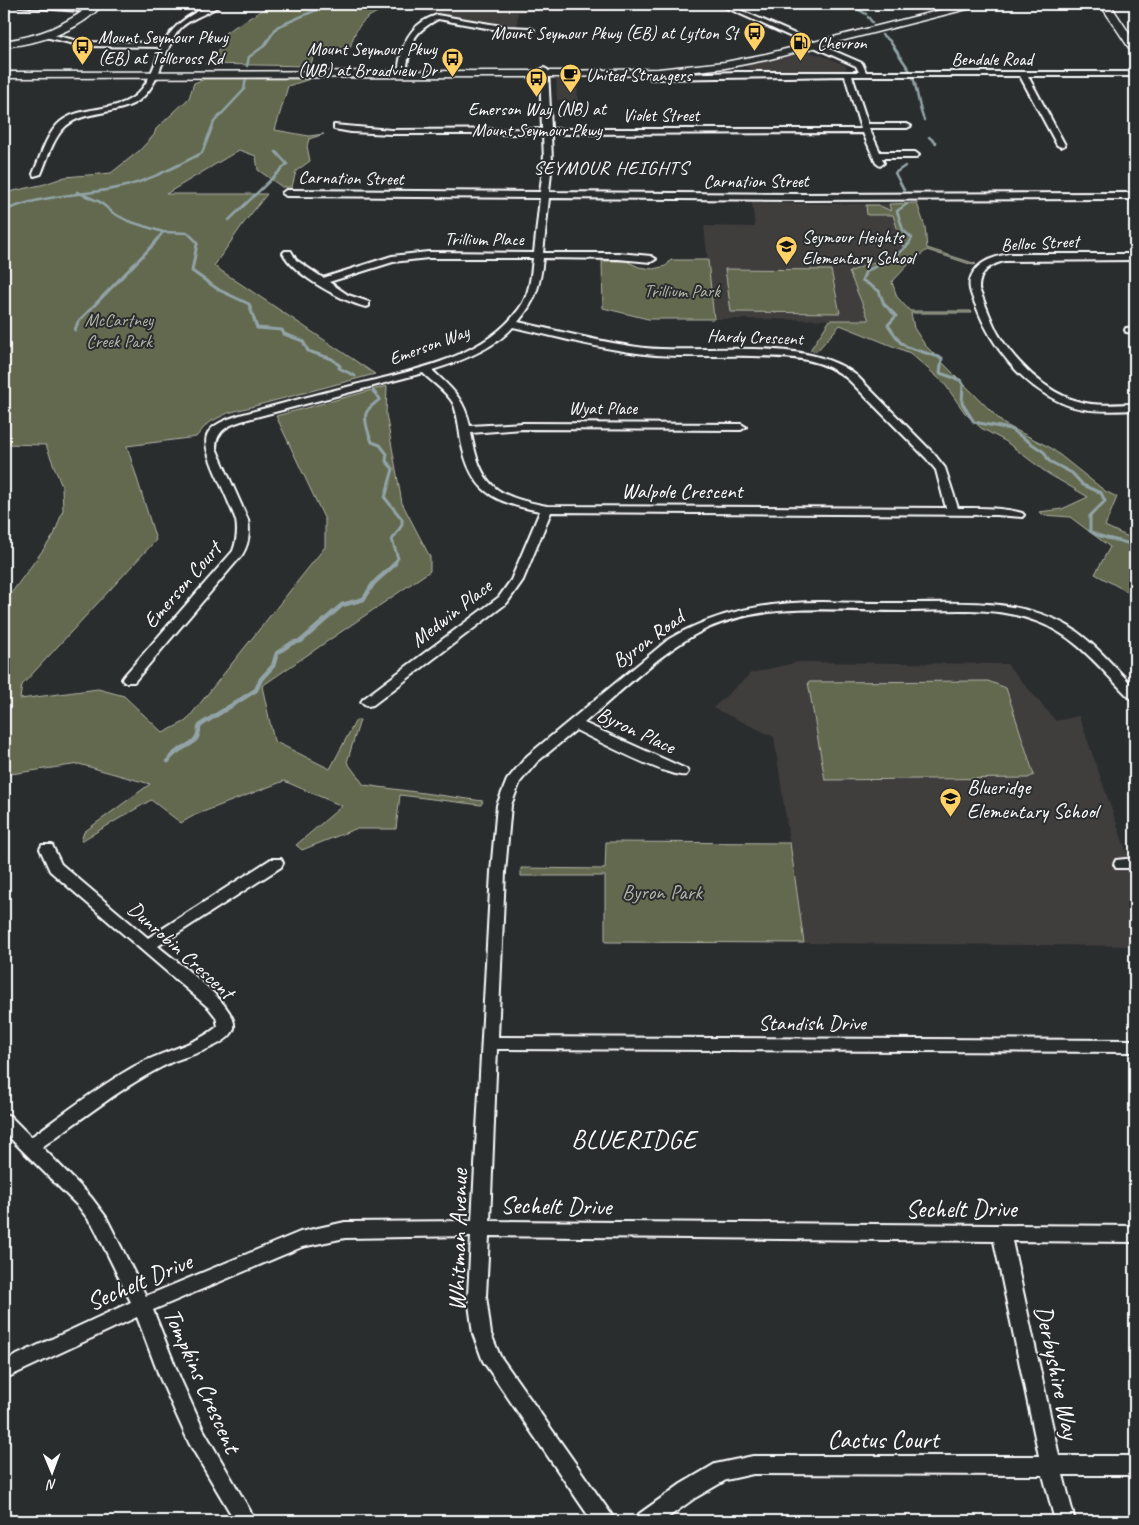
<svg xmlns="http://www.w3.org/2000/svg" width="1139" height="1525" viewBox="0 0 1139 1525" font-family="Caveat,sans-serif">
	<rect width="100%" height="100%" fill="#2a2d2e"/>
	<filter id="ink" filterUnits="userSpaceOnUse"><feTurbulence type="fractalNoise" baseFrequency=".02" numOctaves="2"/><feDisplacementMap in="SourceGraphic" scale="10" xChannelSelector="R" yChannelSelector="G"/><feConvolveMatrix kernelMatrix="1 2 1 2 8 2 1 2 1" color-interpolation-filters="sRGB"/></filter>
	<g filter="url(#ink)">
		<path fill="#3f3c3c" d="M395,4H614L626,10L518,12L517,26L391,6Z
			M809,52L821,55L845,65L847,69L838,72H757L745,66Z
			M556,79H577L578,101L557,100Z
			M752,203L889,204L905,250L849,272L869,320L714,319L704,226L755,227Z
			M799,662L1007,664L1056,721L1079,716L1135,876V946L804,943L774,737L713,708L751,673Z"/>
		<path fill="#63694f" stroke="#b1b4a7" d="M273,4H395C369,16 358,18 350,48H317L310,66L205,64L214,61L226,32Z
			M205,79H310L288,86L275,130L309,136L324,134L309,139L307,146L310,161L296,171L292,187H282L258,170L256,156L239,150L166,194H267L243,224L214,266L375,374L228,413L208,423L196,437L127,446L156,540L22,685L20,699L98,689L124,696L163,733L186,721L325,547V520L276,416L387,386L386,414L402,503L430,557V571L262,686L274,741L330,769L356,720H360L347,762L364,785L483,801L481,805L400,795L396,829H355L302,850L296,845L342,806L284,781L195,815L181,823L151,800L81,841L84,832L150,784L79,764L4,775V603L54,535L63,510L62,487L46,445L4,444V193L45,184L65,177L111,173L139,151L154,135L156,129L189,98L194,83Z
			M917,203L925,227L927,248L976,264L973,265L927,250L909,264L892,282L897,297L910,311H971L972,313H911L914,328L925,345L1004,424L1051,448L1105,491L1117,497L1105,526L1135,540V596L1095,574L1110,547L1070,517L1044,515L1039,512L1062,509L1088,497L1047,473L1005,441L981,428L965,413L944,383L910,353L840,325L817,351L810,350L830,320H869L849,272L904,250L893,215H867L866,205H878L891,211L889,204Z
			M671,260H708L714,319H648L603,308L602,261H626L639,267L653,269L666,266Z
			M725,269L831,270L840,313L731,312Z
			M988,681L1006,688L1034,775L1028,778L825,780L808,682Z
			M606,842L790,843L804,943L605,942V876H521V868L605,869Z"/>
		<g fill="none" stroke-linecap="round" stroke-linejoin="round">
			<path stroke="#92a4a8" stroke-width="2.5" d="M849,4L866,14
				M868,17L872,22
				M882,35L889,40L910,71
				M247,66L249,57L264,46L277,27L330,4
				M913,77C918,92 918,106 924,120
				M929,137L936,143
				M904,190L895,173L905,166
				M77,192L100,202L113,213L128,221L163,232L188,233L197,242V245
				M907,204L897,211L903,230L912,238L908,245
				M4,211C40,195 78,196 117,188C147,182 175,167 202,153L214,122L244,90L246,78
				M229,220L287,164L276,152
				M153,245L163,232"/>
			<path stroke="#92a4a8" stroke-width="3" d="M197,244L192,271L219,290L249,304L257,328L282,330L284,334L303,341L308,351L332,359L340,366L339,368L355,376
				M909,244L892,259L866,271L862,280L879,291L884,304L896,316L888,325L900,342L907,347L942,358L940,373L960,380L963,384L962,403L974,422L1010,429L1044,452L1049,461L1072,473L1083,485L1101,493L1105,501L1090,516V531C1104,541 1121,538 1135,547
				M75,330L78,322L154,244
				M373,391L380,399C376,403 367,408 366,414C364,420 369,436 372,442L380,445L387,454L386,461L393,469L385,498L402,519V525L392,540L398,558L394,564"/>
			<path stroke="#92a4a8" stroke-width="4.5" d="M1135,589L1133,591L1135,597
				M168,761C179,743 199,749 199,727L202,724L256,690L261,679L273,666L277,653L292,643L301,641L342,605L364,599C367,594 371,586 375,582C382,575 390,570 395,563"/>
			<defs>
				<path id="street" d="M14,4H41L91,8L95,10L91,12L18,6Z
					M212,4H221C208,15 190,17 179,30C163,50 162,79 143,97C122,117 81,108 63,129C52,141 47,160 41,174L34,176L33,174C40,158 45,138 57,125C78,103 118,115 139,92C150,81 155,62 162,47L83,46L45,37V33L83,42L164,43C175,22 192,14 212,4Z
					M718,4H726L862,63L866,72H1135V76H1028L1065,145L1061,147L1057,145L1020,76H852L868,124H907L911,126L907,128H869L880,152H915L919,155L915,158H882L884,163L880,166L876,163L863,133L551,134L552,162L549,192L798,194L1135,193V199L798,200L549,198L543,253H618L651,256L656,259L651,262L618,259L543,258C540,285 536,301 518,322C560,331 602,343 645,348C707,354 808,335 857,376L934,454L945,468L958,508C979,508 1001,507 1022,513L1024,515L1022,517L996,515L551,512L523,580L507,603L373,705L368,706L361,702L363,699L499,597L511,580L540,511C492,502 471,491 461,441C459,429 458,414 453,403C447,392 432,382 423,373L248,419C232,424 216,428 216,448L248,520C250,532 249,544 242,555L134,682H124L122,679L124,676L233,551C237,540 238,531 236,520C230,505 223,489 216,474C201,438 199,428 240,415C277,405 314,395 351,386C408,371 482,360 519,309C530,294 531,276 533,258H428L393,262L329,282L348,295L369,302V306L366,307C342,301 294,275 283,253L285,251H291L296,260L323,278L392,256L428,252L534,253L540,198L286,196L282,193L286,190L540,192L544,162L543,134H391L351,132L334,129V125L391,130L542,129L540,70L544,68L548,70L551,129H861L845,76L651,79L650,77L654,75L737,72H859L856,66ZM513,327C557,337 600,349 645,354C680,358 716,355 752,356C787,357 821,356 849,380L926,458L936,470L946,508L547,506C494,496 481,486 471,433L523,429L741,430L746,427L741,424L523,423L470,426C464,398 452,389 432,370C459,362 494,349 513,327Z
					M437,15L508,27L530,28L534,30C523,37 455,22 438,19C410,34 410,45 406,74L399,76C398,71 399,65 400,60C404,37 415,22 437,15Z
					M1009,254H1135V260L1004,261C989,265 979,272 979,289C985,303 990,318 997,332C1013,360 1045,392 1077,401C1095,407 1116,404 1135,404V410C1110,411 1083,413 1060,402C1020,384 991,345 976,306C972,296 967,287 971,277C978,261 994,257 1009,254Z
					M1135,327V333L1126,332L1125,330L1126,328Z
					M823,602C851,603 879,603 907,603C961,603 1019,598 1068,626C1094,642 1113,666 1135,688V699L1130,698C1101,670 1078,637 1038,622C996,605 948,611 904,611C838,611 767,601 706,629C663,649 621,692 584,723L686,769L688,772L686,775C670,779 594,739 576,730L537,762L520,782L511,805L505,872L498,1037L1135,1040V1052L497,1049L490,1221L1135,1226V1242L1012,1241L1059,1456H1135V1475H1063L1075,1521H1055L1043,1475L753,1474L726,1480L695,1498L663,1521H636L639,1514L681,1484L715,1464L753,1456H1039L994,1241L489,1236L486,1296L491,1334L500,1356L611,1514L614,1521H592L483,1361L473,1334L468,1296L471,1236L345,1238L302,1247L153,1310L180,1378L203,1429L256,1521H235L189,1443L160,1378L137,1317L4,1379V1361L131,1302L94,1227L79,1207L4,1132V1114L10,1116L31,1137C65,1113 99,1086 135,1066C160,1052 198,1044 218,1026L216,1017L209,1008L50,871L40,849L42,845H52L61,864L148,938L271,859H281L283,863L281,867L158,946C175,961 238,1005 234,1028C231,1045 186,1056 172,1062C125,1084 84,1118 42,1147L91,1197L106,1217L146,1296L300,1232L345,1222L472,1221L491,872L497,805L507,780L527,756L669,639C717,611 767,602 823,602Z
					M1135,858V868H1116L1114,864L1116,860Z"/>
				<path id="secondary" d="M92,4H103C79,32 39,43 4,47V41C38,36 65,26 92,4Z
					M965,4H981L979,6L766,60L725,68L658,75L560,77L4,78V72L560,71L658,69L725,62L766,54Z
					M1100,4H1110L1135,42V52L1131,51Z"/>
			</defs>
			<use href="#street" stroke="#fff" stroke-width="4"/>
			<use href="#secondary" stroke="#fff" stroke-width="3"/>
			<use href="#street" fill="#2a2d2e" fill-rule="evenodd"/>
			<use href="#secondary" fill="#2a2d2e" fill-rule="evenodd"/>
		</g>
	</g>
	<defs>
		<symbol id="bus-pin" viewBox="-11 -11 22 30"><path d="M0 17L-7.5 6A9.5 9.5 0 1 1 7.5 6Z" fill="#ffd166" stroke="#2a2d2e"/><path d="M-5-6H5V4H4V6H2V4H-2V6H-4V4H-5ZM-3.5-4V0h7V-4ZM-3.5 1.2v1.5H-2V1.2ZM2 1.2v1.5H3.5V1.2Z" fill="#111"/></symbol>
		<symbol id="fuel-pin" viewBox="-11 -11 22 30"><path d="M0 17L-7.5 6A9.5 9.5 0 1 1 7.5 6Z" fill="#ffd166" stroke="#2a2d2e"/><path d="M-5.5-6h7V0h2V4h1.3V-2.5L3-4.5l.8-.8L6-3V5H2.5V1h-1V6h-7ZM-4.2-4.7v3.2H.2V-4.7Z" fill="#111"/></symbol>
		<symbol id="cafe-pin" viewBox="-11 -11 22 30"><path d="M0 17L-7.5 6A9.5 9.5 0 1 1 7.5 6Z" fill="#ffd166" stroke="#2a2d2e"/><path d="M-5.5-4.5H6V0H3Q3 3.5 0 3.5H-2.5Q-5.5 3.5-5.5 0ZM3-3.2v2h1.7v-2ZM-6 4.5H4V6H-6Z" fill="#111"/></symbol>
		<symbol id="school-pin" viewBox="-11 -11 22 30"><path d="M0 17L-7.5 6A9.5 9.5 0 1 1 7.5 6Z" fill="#ffd166" stroke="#2a2d2e"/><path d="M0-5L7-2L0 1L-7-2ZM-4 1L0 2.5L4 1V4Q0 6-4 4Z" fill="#111"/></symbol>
	</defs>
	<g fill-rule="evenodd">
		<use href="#bus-pin" x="742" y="20" width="25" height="34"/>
		<use href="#fuel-pin" x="788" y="30" width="25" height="34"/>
		<use href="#bus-pin" x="70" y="34" width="25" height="34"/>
		<use href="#bus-pin" x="440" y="46" width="25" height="34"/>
		<use href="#cafe-pin" x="558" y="62" width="25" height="34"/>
		<use href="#bus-pin" x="524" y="66" width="25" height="34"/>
		<use href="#school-pin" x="774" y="234" width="25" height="34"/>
		<use href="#school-pin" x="938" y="786" width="25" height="34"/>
	</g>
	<g text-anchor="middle" stroke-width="4" stroke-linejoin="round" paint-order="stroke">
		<g font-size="18" fill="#fff" stroke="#2a2d2e" text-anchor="start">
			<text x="738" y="39" text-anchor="end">Mount Seymour Pkwy (EB) at Lytton St</text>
			<text x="98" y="43">Mount Seymour Pkwy<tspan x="98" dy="21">(EB) at Tollcross Rd</tspan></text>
			<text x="817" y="49">Chevron</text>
			<text x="437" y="55" text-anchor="end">Mount Seymour Pkwy<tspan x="437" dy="21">(WB) at Broadview Dr</tspan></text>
			<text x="586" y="81">United Strangers</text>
			<text x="537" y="115" text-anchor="middle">Emerson Way (NB) at<tspan x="537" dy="21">Mount Seymour Pkwy</tspan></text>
			<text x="802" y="243">Seymour Heights<tspan x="802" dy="21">Elementary School</tspan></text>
		</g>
		<g font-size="18" fill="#fff" stroke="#2a2d2e">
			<text x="992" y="65">Bendale Road</text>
			<text x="661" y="121">Violet Street</text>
			<text transform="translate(351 178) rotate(1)" y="6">Carnation Street</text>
			<text x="756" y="187">Carnation Street</text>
			<text x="484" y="245">Trillium Place</text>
			<text transform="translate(1040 243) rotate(-3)" y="6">Belloc Street</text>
			<text transform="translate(755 337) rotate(2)" y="6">Hardy Crescent</text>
			<text transform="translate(429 345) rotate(-20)" y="6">Emerson Way</text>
			<text x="603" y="414">Wyat Place</text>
		</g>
		<g font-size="18" fill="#b1b4a7" stroke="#2a2d2e">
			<text x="682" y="297">Trillium Park</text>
			<text x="119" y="326">McCartney<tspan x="119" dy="21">Creek Park</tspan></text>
		</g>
		<g font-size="19" letter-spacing="1" fill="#fff" stroke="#2a2d2e">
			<text x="611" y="174">SEYMOUR HEIGHTS</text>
		</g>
		<g font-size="21" fill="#fff" stroke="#2a2d2e">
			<text x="682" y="498">Walpole Crescent</text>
			<text transform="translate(182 585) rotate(-49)" y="7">Emerson Court</text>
			<text transform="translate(451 613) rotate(-38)" y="7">Medwin Place</text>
			<text transform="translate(648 639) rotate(-36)" y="7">Byron Road</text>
			<text transform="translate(636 730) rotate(25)" y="7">Byron Place</text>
			<text transform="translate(181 950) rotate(42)" y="7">Dunrobin Crescent</text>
			<text x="812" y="1030">Standish Drive</text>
		</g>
		<g font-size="21" fill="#fff" stroke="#2a2d2e" text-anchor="start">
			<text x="967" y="794">Blueridge<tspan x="967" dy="24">Elementary School</tspan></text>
		</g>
		<g font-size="21" fill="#b1b4a7" stroke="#2a2d2e">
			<text x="662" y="899">Byron Park</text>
		</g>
		<g font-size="25" fill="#fff" stroke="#2a2d2e">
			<text transform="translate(556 1205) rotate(1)" y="9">Sechelt Drive</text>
			<text x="961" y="1217">Sechelt Drive</text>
			<text transform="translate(457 1240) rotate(-89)" y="9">Whitman Avenue</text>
			<text transform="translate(139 1281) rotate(-23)" y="9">Sechelt Drive</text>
			<text transform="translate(1058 1372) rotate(78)" y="9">Derbyshire Way</text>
			<text transform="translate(203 1380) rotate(66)" y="9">Tompkins Crescent</text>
			<text x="883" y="1448">Cactus Court</text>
		</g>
		<g font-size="26" letter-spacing="1" fill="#fff" stroke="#2a2d2e">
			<text x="634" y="1148">BLUERIDGE</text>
		</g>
	</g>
	<rect width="1139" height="1525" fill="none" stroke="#2a2d2e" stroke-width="20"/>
	<rect x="10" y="10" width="1119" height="1505" fill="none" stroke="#fff" stroke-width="2" filter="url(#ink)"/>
	<g transform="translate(52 1472) rotate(179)" stroke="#2a2d2e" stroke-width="4" paint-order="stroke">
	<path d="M0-4L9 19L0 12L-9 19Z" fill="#ffffff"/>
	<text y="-8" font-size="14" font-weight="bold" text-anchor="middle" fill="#ffffff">N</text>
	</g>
</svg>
